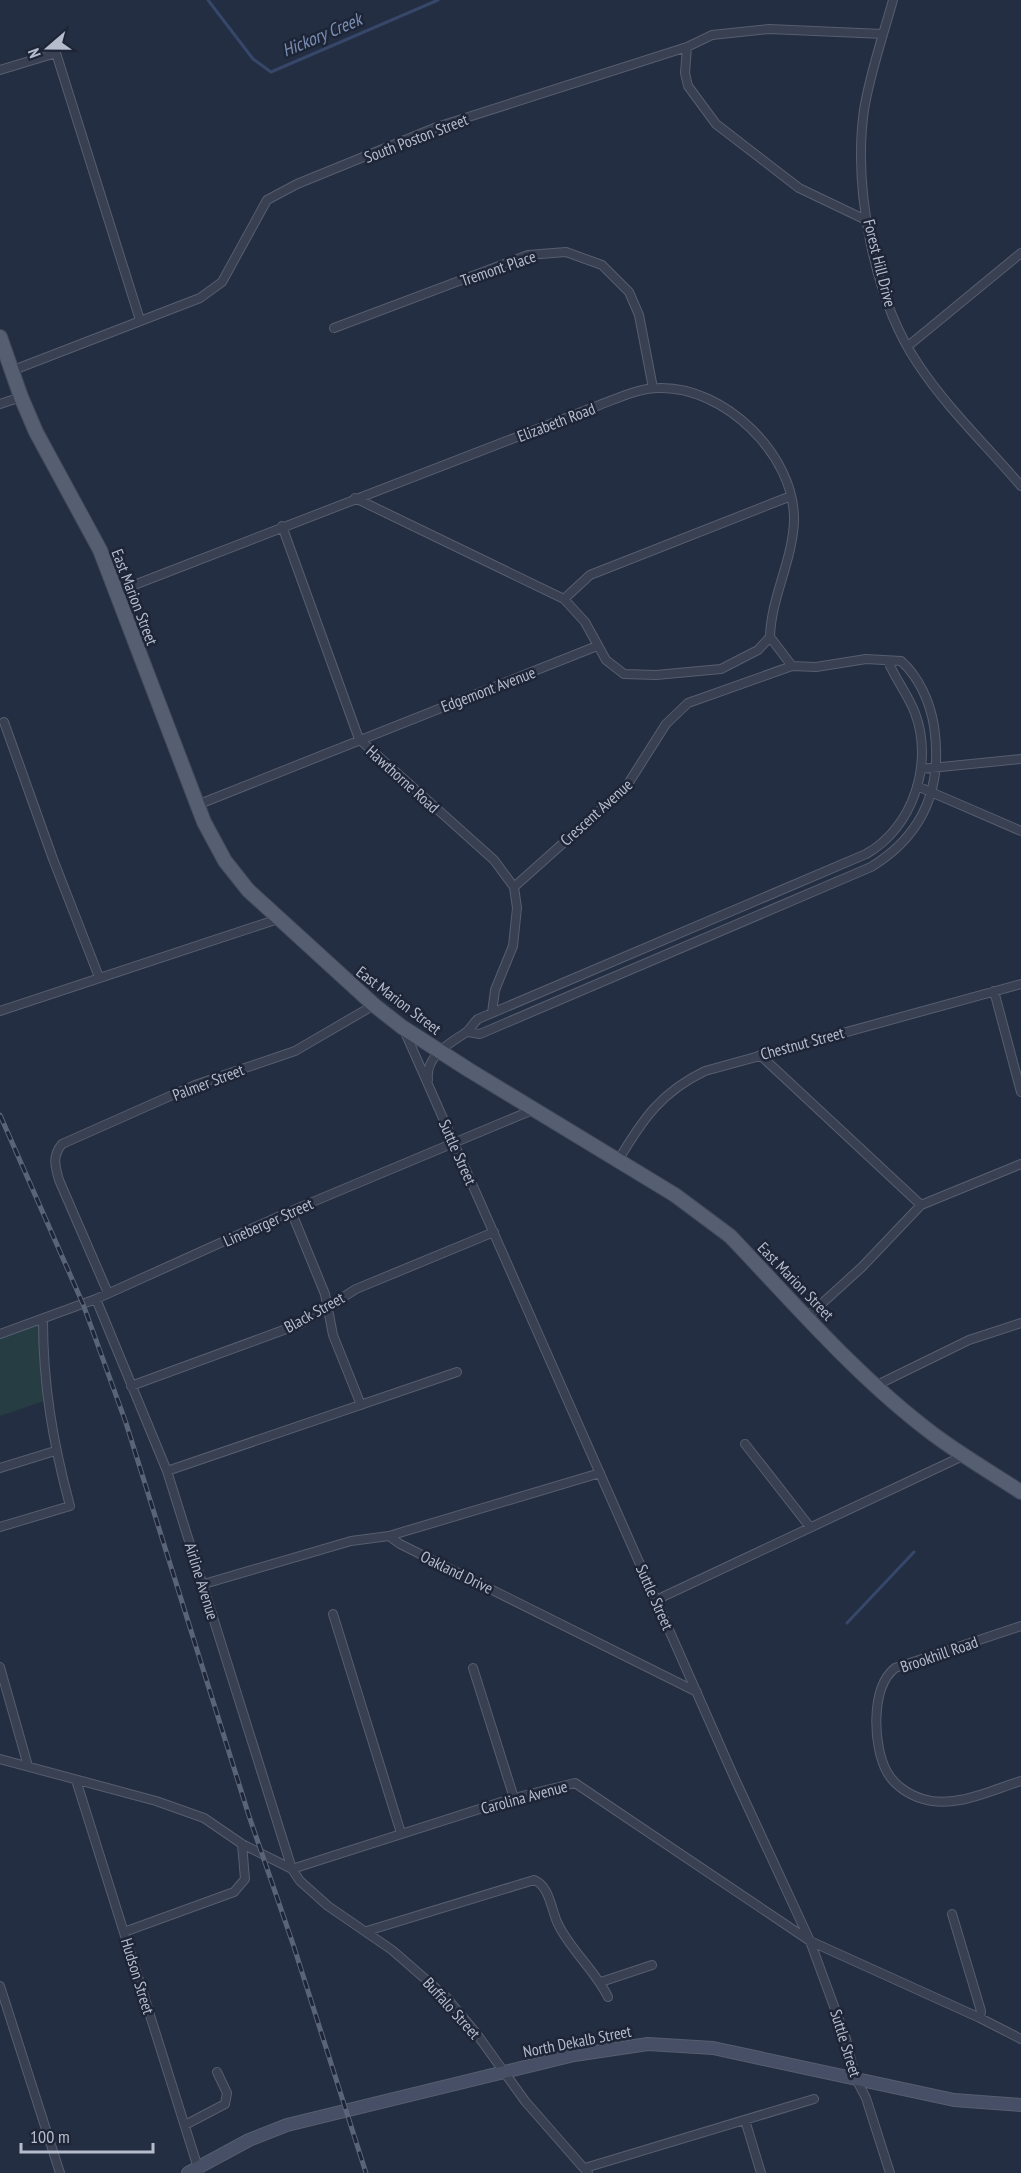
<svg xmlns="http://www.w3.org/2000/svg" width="1021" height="2173" viewBox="0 0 1021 2173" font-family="'PT Sans Narrow',sans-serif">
	<rect width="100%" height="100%" fill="#242e42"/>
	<path fill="#263d43" d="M43,1320L47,1400L0,1416V1334Z"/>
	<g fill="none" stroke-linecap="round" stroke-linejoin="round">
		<path stroke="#37476a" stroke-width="3" d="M208,0L253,59L271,72L438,0
			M847,1623L914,1552"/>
		<defs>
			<path id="street" d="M893,0C883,36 870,73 864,110C853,188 874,299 918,364C947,408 987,446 1021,486
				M687,47L685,73L688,86L716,124L799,188L868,221
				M0,70L56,53L140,320
				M334,328L528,255L566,252L602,265L629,292L639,315L653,388
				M908,346L1021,253
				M11,371L200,298L222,282L267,200L297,184L437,127L687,47L712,35L769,29L883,34
				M0,404L21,397
				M355,498L564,599L585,622L606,660L624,674L656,675L721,669L758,650L770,637
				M282,526L359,739L494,860L514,887L517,908L513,946L495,990L492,1013
				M116,592L597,406C616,399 638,388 659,388C724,386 795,455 794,520C793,560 771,597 770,637L792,666
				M564,599L590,575L791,496
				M4,722L53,859L99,977
				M921,769L1021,759
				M917,786L1021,831
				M197,805L597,646
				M994,991L1021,1092
				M0,1011L278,919
				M404,1030L734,1777L810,1941L846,2039L855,2077L866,2098L890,2173
				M468,1032L480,1034L871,867C925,834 943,786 934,726C930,702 919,677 901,661L866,659L816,667L792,666L688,703L666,724L626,787L514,887
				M760,1055L921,1205
				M428,1080C425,1056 449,1044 465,1033C470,1030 473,1023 478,1019L866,854C913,828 934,763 915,713C908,694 895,679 888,661
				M619,1159C643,1119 661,1092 705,1071L1021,984
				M291,1211L325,1294L333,1335L361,1405
				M108,1293L59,1180C55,1166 52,1156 62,1144L195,1085L295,1051L374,1005
				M96,1299L167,1471L292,1869L300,1881L328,1906L392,1950L446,1997L476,2033L525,2101L588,2173
				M807,1317L862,1267L921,1205L1021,1164
				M0,1334L96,1299L291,1211L535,1109
				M877,1385L969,1340L1021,1323
				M131,1386L300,1324L356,1289L494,1232
				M745,1444L810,1527
				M0,1468L55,1451
				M167,1471L457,1372
				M0,1527L70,1506C53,1443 43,1385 43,1320
				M389,1536L600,1473
				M204,1584L351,1541L389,1536L400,1544L697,1692
				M656,1600L965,1455
				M333,1614L401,1833
				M1021,1626L895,1668C870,1688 873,1747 887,1772C894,1785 909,1795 923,1799C954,1809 991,1790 1021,1781
				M0,1667L28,1766
				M473,1668L514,1798
				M0,1759L156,1801L204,1818L242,1844L292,1869L514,1798L575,1783L810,1941L980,2018L1021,2039
				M76,1780L199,2171
				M952,1914L981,2011L980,2018
				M367,1931L534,1880C550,1886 551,1910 558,1924C571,1951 595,1970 608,1997
				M124,1932L234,1892L245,1879L242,1844
				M601,1982L652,1965
				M0,1986L60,2173
				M745,2120L761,2173
				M185,2125L225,2104L227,2093L217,2072
				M585,2168L814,2099"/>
			<path id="secondary" d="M188,2173L249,2140L287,2125L574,2055L648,2044L713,2048L954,2100L1021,2105"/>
			<path id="primary" d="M0,337L21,397L36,432L100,550L204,822L225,861L248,890L374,1005L402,1027L469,1070L675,1195L730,1236C795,1304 858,1378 933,1434C961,1455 992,1473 1021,1492"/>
		</defs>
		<use href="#street" stroke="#565e6f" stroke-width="10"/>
		<use href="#secondary" stroke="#565e6f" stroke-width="14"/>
		<use href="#primary" stroke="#42495b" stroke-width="16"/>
		<use href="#street" stroke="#384051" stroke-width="8"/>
		<use href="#secondary" stroke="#464f65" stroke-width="12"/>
		<use href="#primary" stroke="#565f72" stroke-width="14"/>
		<defs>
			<path id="rail" d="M0,1115L83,1304L126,1423L249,1816L293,1944L366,2173"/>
		</defs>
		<use href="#rail" stroke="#5a6479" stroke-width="5"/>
		<use href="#rail" stroke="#1d2537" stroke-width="3" stroke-dasharray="9" stroke-linecap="butt"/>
	</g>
	<g text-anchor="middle" stroke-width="5" stroke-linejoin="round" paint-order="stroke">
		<g font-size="16" fill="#b5bccc" stroke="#1d2537">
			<text transform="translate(416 138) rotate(-21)" y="6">South Poston Street</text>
			<text transform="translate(880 263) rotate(76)" y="6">Forest Hill Drive</text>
			<text transform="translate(498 268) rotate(-19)" y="6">Tremont Place</text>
			<text transform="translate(556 422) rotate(-21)" y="6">Elizabeth Road</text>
			<text transform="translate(135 597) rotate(69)" y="6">East Marion Street</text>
			<text transform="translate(488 689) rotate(-21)" y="6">Edgemont Avenue</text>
			<text transform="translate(403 779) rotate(42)" y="6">Hawthorne Road</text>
			<text transform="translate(596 812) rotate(-42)" y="6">Crescent Avenue</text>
			<text transform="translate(399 1000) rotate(37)" y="6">East Marion Street</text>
			<text transform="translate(802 1043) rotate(-15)" y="6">Chestnut Street</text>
			<text transform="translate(208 1082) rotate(-21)" y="6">Palmer Street</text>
			<text transform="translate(458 1152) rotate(66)" y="6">Suttle Street</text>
			<text transform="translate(268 1222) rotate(-24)" y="6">Lineberger Street</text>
			<text transform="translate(796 1281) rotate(46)" y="6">East Marion Street</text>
			<text transform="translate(314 1312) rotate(-29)" y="6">Black Street</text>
			<text transform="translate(457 1572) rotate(26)" y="6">Oakland Drive</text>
			<text transform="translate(202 1581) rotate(73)" y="6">Airline Avenue</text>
			<text transform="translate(655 1597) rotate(66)" y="6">Suttle Street</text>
			<text transform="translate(939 1654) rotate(-19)" y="6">Brookhill Road</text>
			<text transform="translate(524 1797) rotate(-15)" y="6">Carolina Avenue</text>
			<text transform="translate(138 1976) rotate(73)" y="6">Hudson Street</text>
			<text transform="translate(452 2008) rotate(48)" y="6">Buffalo Street</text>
			<text transform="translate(577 2041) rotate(-11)" y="6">North Dekalb Street</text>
			<text transform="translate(846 2043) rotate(73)" y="6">Suttle Street</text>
		</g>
		<g font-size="18" font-style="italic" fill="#7b8eb5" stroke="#1d2537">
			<text transform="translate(322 35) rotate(-23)" y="6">Hickory Creek</text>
		</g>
	</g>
	<g transform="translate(48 48) rotate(250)" stroke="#1d2537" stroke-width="4.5" paint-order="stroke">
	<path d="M0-4.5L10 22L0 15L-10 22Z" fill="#b5bccc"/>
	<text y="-9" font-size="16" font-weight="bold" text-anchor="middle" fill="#b5bccc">N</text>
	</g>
	<path d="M21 2143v9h132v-9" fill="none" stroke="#b5bccc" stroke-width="3"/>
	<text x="30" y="2143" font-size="18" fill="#b5bccc" stroke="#1d2537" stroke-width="4.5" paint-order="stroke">100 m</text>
</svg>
